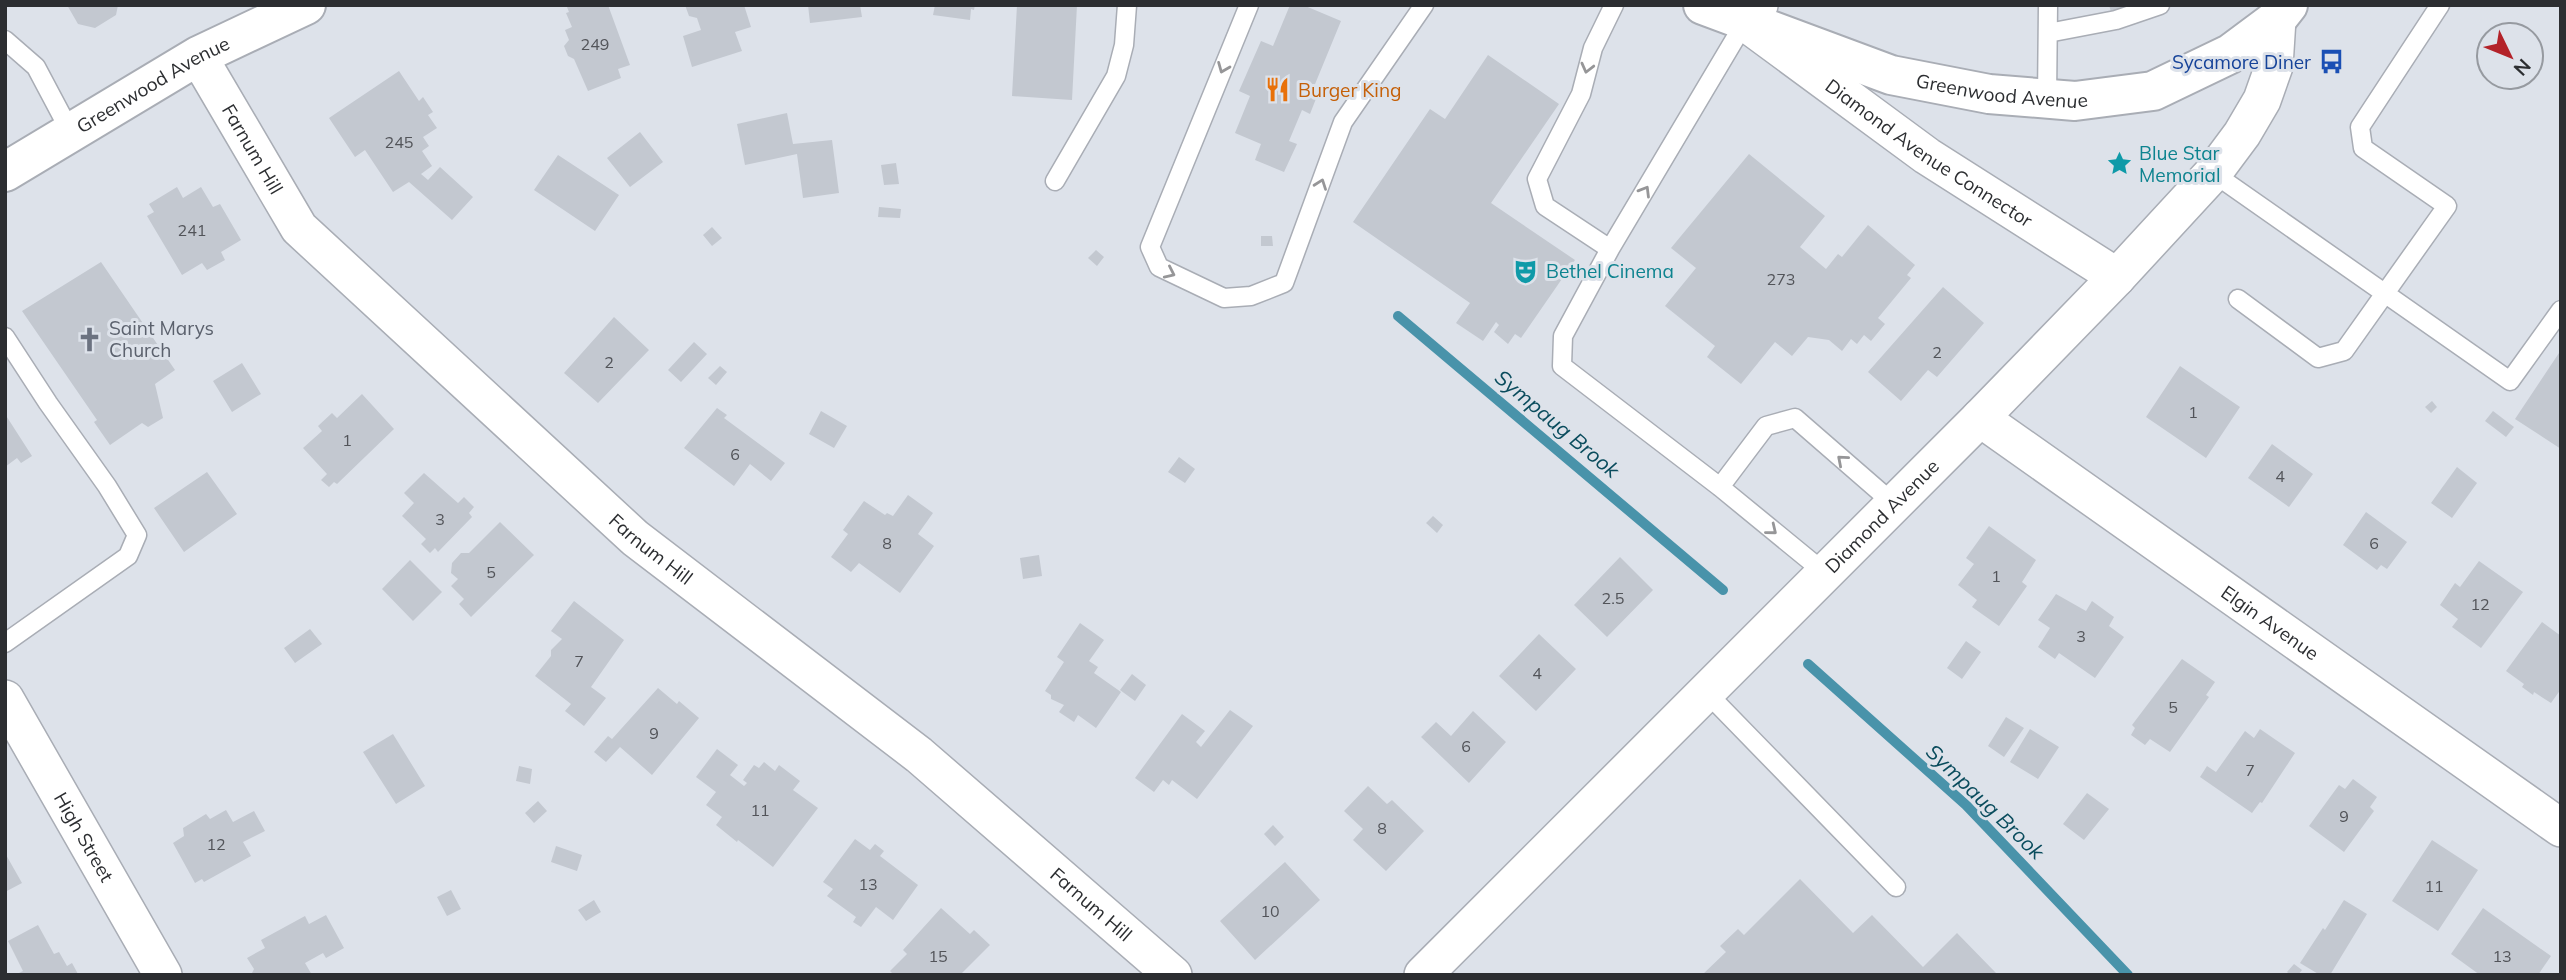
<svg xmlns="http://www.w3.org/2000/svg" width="2566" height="980" viewBox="0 0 2566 980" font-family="Mulish,sans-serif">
	<rect width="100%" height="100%" fill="#dde2ea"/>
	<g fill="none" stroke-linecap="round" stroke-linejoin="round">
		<path stroke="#4993aa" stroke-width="10" d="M1398,316L1723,590
			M1808,664L1966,805L2128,975"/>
	</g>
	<path fill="#c3c8d0" d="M67,5H118L116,15L95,28L78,24Z
		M570,5H608L630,65L618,69L621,78L588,91L574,59L568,56L564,46L569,40L565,30L572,27L566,13L569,12L567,7Z
		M685,5H744L751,27L735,32L742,51L692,67L683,36L701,30L697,18L689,16Z
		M808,5H860L862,17L810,23Z
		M935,5H975L974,10L971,9L970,20L933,15Z
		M1017,5H1077L1072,100L1012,96Z
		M1290,5H1303L1341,21L1313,89L1319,91L1310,114L1302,110L1289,141L1297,144L1284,172L1255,160L1261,144L1235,133L1250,96L1239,91L1261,41L1273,46Z
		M2109,5H2132V6L2111,12Z
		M1488,55L1559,104L1491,203L1575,260L1521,338L1515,334L1508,344L1494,332L1499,325L1496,322L1483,341L1456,323L1470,303L1353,222L1430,109L1445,119Z
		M399,71L419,101L423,97L433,112L428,115L437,128L423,137L429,146L422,151L432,166L421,174L428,180L440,167L473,197L452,220L409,182L393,192L365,150L355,157L329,118Z
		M787,113L793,144L832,140L839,193L803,198L797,154L745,165L737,124Z
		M640,132L663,162L630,187L607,158Z
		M1749,154L1825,216L1800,247L1826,269L1838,254L1842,257L1868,225L1915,265L1907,275L1911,278L1878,318L1885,324L1871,341L1864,335L1857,344L1851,339L1842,351L1829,340L1808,337L1792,356L1775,342L1741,384L1707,357L1715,346L1665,306L1696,268L1671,248Z
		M558,155L619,195L595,231L534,190Z
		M896,163L899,184L884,185L881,165Z
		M177,187L183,198L201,187L213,207L220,204L241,240L221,252L225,260L207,270L202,263L182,275L147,216L154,212L149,204Z
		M879,207L901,209L900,218L878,217Z
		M712,227L722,238L712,246L703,235Z
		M1261,236H1272L1273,246H1261Z
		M1096,250L1104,257L1097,266L1088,258Z
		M101,262L175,370L155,384L163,418L148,427L142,423L110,445L94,422L97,420L22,311Z
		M1943,287L1984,323L1937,377L1928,370L1901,401L1868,372Z
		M614,317L649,350L598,403L564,373Z
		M694,342L707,354L681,382L668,370Z
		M2561,350V449L2515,419Z
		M242,363L261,394L232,412L213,381Z
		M720,366L727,372L716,385L708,378Z
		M2180,366L2240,407L2206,458L2146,417Z
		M362,394L394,429L337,484L334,482L329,487L321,480L327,474L303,448L322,431L318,426L332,413L337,418Z
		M2432,401L2437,407L2431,413L2425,407Z
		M717,408L727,415L724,418L785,463L771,481L750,464L734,486L684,448Z
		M821,411L847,426L834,448L809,434Z
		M2493,411L2514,427L2506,437L2485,421Z
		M5,414L32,456L21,463L17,458L5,467Z
		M2272,444L2313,474L2289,507L2248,478Z
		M1179,457L1195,469L1185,483L1168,472Z
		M2457,467L2477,483L2452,518L2431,503Z
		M207,472L237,514L184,552L154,508Z
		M424,473L458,503L464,497L474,507L469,513L472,517L438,552L435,548L430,553L421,544L426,539L402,516L414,503L404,493Z
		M908,495L933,513L918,534L934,546L900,593L859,563L851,572L831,557L848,534L843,530L864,501L885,515L887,513L893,516Z
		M2366,512L2407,542L2387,569L2381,565L2377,570L2343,545Z
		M1433,516L1443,525L1437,533L1426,523Z
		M500,522L534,555L471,617L459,604L464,599L451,586L458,579L451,573L452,563L461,553H469Z
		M1989,526L2036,560L2022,582L2027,586L1999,626L1972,607L1977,600L1958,585L1974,564L1966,558Z
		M1039,555L1042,576L1023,579L1020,558Z
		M1620,557L1653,590L1607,637L1574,605Z
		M410,560L442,592L413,621L382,589Z
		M2479,561L2523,592L2481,648L2452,627L2458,619L2440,605L2455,583L2460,587Z
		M2056,594L2086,611L2092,601L2114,617L2109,626L2124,637L2095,678L2059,653L2055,659L2038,647L2050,628L2038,620Z
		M574,601L624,640L591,687L606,698L584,726L565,711L571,704L535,676L551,656V650L562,639L551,631Z
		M2542,622L2561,636V689L2551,703L2534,692L2533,695L2522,687L2524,684L2506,671Z
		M1080,623L1104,640L1089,661L1098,667L1094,673L1121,692L1096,728L1078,715L1074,722L1059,712L1064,705L1051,699V695L1045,691L1064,662L1057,657Z
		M310,629L322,644L295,663L284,648Z
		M1539,634L1576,669L1536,711L1499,676Z
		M1966,641L1981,652L1962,679L1947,668Z
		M2182,659L2215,682L2206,695L2209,697L2170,752L2150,739L2145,745L2131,735L2135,728L2132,725Z
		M1132,674L1146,685L1135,701L1120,690Z
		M658,688L677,704L679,701L699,718L652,775L620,747L606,762L594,752L608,736L612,739Z
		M1230,710L1253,726L1197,799L1172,780L1169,785L1163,780L1154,792L1135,778L1182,714L1205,731L1196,742L1201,747Z
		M1473,711L1506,742L1469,783L1421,737L1436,722L1451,736Z
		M2006,717L2024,728L2004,757L1988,746Z
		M2030,729L2059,747L2038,779L2010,762Z
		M2260,729L2295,753L2262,803L2260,802L2252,813L2200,777L2207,766L2216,772L2245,731L2254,738Z
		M393,734L425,786L396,804L363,752Z
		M717,749L738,765L730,775L744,786L747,783L743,780L754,765L759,768L764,762L775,771L779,765L800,781L793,790L818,808L773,867L738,840L737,842L716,825L722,817L706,805L716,792L696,777Z
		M519,766L532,769L530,784L516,781Z
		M2353,779L2377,797L2370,807L2374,811L2344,852L2309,826L2339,785L2345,789Z
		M1368,786L1387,804L1392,800L1424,831L1386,871L1353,840L1363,829L1344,811Z
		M2087,793L2109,809L2084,840L2063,824Z
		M538,801L547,811L534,823L525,813Z
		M226,810L233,822L254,811L265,831L243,842L251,856L204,882L202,879L195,883L173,843L184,836L183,828L206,814L210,819Z
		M1273,825L1284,837L1275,846L1264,834Z
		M855,839L870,850L875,844L884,851L880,856L918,885L893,920L876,907L861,927L853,922L856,917L827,896L833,889L823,882Z
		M2432,840L2478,870L2438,931L2392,901Z
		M556,846L582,855L577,871L551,862Z
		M5,853L22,883L5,892Z
		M1285,862L1320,900L1255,960L1220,921Z
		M1800,879L1853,933L1872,915L1923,967L1957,933L1996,973L1994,975H1702L1726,952L1720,946L1738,929L1744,935Z
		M451,890L461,909L447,916L437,897Z
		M594,900L601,912L586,921L578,910Z
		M2344,900L2367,914L2330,975H2320L2300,963L2323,928L2325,930Z
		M941,908L970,934L974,930L990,945L960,975H894L890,971L907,954L903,950Z
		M2483,908L2551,956L2538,975H2480L2451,954Z
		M326,915L344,948L326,958L323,953L305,963L312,975H251L254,969L247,958L265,948L261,940L305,916L309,924Z
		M38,925L54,954L59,952L67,966L72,963L78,974L15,975L23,971L8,941Z
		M2294,964L2302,970L2298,975H2290L2287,972Z"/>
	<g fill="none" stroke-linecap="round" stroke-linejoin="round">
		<defs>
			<path id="lane" d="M1249,5L1150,247L1159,267L1224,298L1251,296L1284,283L1343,122L1424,5
				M1745,22L1610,249L1563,336L1562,366L1720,487L1825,573
				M2048,33L2116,20L2160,5
				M5,40L36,67L71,133
				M2047,99L2048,5
				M2213,173L2510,381L2561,310
				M1055,181L1116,76L1124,45L1127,5
				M1610,249L1545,206L1537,179L1581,94L1593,48L1614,5
				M2238,299L2318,358L2344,351L2447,206L2363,148L2360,127L2440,5
				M5,337L48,403L107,486L137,535L128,556L5,643
				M1720,487L1766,426L1795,418L1894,504
				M1706,692L1896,887"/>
			<g id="street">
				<path id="s1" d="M1759,5L1745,22L1927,156L2117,277"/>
				<path id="s2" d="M198,56L299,228L635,538L919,755L1173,975"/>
				<path id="s3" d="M1980,418L2561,828"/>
				<path id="s4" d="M5,699L163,975"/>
				<path id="s5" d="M1423,975L1980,418L2117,277L2213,173L2242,134L2262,100L2274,66L2277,19"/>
			</g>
			<g id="secondary">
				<path id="s6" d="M1703,5L1891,75L1989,94L2075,101L2153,91L2230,54L2277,19L2288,5"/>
				<path id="s7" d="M5,172L198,56L306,5"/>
			</g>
		</defs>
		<use href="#lane" stroke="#a9adb5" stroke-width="21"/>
		<use href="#street" stroke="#a9adb5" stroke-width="40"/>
		<use href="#secondary" stroke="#a9adb5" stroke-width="42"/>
		<use href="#lane" stroke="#fff" stroke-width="18"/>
		<use href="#street" stroke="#fff" stroke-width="37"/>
		<use href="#secondary" stroke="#fff" stroke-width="38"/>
	</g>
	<defs><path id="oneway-chevron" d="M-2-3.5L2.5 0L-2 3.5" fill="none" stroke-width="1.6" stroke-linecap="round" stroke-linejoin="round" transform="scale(1.75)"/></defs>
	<g stroke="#969698">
		<use href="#oneway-chevron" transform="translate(1223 68) rotate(112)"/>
		<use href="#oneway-chevron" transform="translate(1587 68) rotate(104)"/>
		<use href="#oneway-chevron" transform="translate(1321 184) rotate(-70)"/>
		<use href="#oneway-chevron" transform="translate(1645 191) rotate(-59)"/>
		<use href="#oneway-chevron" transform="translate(1170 273) rotate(25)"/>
		<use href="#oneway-chevron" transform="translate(1842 460) rotate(-139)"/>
		<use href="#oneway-chevron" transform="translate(1772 530) rotate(39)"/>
	</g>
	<defs>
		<symbol id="bus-bare" viewBox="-9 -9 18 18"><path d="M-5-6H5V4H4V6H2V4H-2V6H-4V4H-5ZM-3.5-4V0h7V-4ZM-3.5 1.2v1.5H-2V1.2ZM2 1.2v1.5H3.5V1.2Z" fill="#1a4fb4" stroke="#dde2ea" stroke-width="2.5" paint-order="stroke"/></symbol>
		<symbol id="restaurant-bare" viewBox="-9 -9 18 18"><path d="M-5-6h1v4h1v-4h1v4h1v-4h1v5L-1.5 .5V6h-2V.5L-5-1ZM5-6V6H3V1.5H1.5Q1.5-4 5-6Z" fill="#e8710a" stroke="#dde2ea" stroke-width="2.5" paint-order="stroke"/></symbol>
		<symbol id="sight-bare" viewBox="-9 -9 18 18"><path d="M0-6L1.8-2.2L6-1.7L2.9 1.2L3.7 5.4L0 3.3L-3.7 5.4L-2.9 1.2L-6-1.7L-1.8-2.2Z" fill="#0f9aa8" stroke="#dde2ea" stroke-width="2.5" paint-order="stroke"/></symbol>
		<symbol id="theatre-bare" viewBox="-9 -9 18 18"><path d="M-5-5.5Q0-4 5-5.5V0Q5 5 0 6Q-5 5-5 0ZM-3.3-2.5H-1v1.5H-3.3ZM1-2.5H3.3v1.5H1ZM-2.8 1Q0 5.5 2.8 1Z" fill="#0f9aa8" stroke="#dde2ea" stroke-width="2.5" paint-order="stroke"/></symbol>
		<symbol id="church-bare" viewBox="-9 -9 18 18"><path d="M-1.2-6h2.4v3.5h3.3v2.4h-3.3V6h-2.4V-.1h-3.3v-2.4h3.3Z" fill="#6b7280" stroke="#dde2ea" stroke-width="2.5" paint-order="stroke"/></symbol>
	</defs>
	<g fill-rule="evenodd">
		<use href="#bus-bare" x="2314" y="44" width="35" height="35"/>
		<use href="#restaurant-bare" x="1260" y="72" width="35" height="35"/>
		<use href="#sight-bare" x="2102" y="146" width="35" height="35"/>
		<use href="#theatre-bare" x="1508" y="254" width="35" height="35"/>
		<use href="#church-bare" x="72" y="322" width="35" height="35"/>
	</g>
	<g text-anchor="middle" stroke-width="6" stroke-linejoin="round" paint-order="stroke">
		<g font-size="16" fill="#525459">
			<text x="595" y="50">249</text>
			<text x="399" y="148">245</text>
			<text x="192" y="236">241</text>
			<text x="1781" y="285">273</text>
			<text x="1937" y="358">2</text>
			<text x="609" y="368">2</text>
			<text x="2193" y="418">1</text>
			<text x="347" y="446">1</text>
			<text x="735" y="460">6</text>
			<text x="2280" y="482">4</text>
			<text x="440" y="525">3</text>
			<text x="887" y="549">8</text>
			<text x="2374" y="549">6</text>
			<text x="491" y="578">5</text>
			<text x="1996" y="582">1</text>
			<text x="1613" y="604">2.5</text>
			<text x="2480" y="610">12</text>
			<text x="2081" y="642">3</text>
			<text x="579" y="667">7</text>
			<text x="1537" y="679">4</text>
			<text x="2173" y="713">5</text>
			<text x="654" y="739">9</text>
			<text x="1466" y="752">6</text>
			<text x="2250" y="776">7</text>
			<text x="760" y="816">11</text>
			<text x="2344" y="822">9</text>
			<text x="1382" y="834">8</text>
			<text x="216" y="850">12</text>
			<text x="868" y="890">13</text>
			<text x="2434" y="892">11</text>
			<text x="1270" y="917">10</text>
			<text x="938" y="962">15</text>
			<text x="2502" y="962">13</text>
		</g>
		<g font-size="19" fill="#164399" stroke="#dde2ea" text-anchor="end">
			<text x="2311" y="69">Sycamore Diner</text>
		</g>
		<g font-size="19" fill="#2c2e31" stroke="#dde2ea">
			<text dy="7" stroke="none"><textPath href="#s7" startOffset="172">Greenwood Avenue</textPath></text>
			<text dy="7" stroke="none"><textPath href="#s6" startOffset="313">Greenwood Avenue</textPath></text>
			<text dy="7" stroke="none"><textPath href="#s2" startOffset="108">Farnum Hill</textPath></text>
			<text dy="7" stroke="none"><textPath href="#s1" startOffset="248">Diamond Avenue Connector</textPath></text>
			<text dy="7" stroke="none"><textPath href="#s5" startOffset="649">Diamond Avenue</textPath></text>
			<text dy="7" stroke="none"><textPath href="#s2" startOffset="676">Farnum Hill</textPath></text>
			<text dy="7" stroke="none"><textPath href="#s3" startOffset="355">Elgin Avenue</textPath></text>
			<text dy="7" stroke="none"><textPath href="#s4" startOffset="159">High Street</textPath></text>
			<text dy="7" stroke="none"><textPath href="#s2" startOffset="1242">Farnum Hill</textPath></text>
		</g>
		<g font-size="19" fill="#c56008" stroke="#dde2ea" text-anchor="start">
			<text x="1298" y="97">Burger King</text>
		</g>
		<g font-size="19" fill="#0d838f" stroke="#dde2ea" text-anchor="start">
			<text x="2139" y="160">Blue Star<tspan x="2139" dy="22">Memorial</tspan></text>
			<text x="1546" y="278">Bethel Cinema</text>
		</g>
		<g font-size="19" fill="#5b616d" stroke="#dde2ea" text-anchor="start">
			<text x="109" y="335">Saint Marys<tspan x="109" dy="22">Church</tspan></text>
		</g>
		<g font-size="21" font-style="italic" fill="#0a4c5d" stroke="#dde2ea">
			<text transform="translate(1557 424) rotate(40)" y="7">Sympaug Brook</text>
			<text transform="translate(1985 802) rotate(44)" y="7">Sympaug Brook</text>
		</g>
	</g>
	<rect width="2566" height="980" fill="none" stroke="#2c2e31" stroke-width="14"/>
	<g transform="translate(2510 56) rotate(133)"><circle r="33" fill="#dde2ea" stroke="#969aa0" stroke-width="2"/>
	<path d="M0-5L12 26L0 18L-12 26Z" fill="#b32229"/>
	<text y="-10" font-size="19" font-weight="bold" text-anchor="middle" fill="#2c2e31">N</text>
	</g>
</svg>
